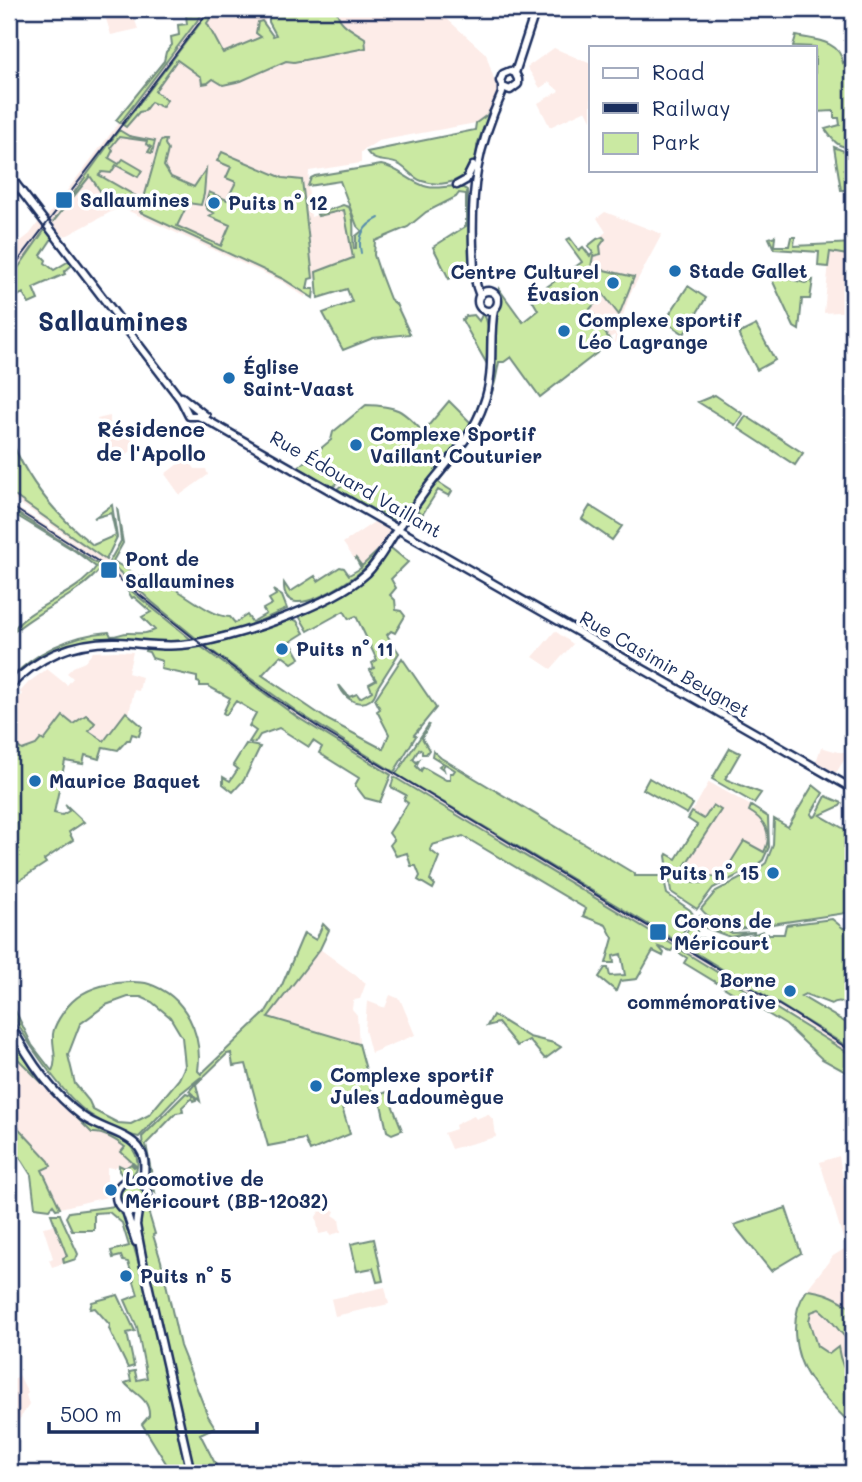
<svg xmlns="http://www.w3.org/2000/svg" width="862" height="1482" viewBox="0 0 862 1482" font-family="Mali,sans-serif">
	<rect width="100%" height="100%" fill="#fff"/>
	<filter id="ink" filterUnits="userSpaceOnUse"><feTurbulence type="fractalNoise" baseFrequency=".0143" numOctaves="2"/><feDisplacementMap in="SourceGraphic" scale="14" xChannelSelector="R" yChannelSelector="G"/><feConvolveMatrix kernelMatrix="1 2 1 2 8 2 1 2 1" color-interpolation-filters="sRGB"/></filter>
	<g filter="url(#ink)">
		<path fill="#fdece8" d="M103,9H131L138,29L111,35Z
			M206,9H266L265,22L273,36L262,37L223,53L241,81L286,61L294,62L366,48L338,18L337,9H436L486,54L498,92L488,115L476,123L378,141L361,152V163L309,171L308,186L311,217L343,205L353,258L317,272L316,278L309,279L305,297L281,281L120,207L68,235L62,236L50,222L9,281V253L11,249L30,234L40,220L43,222Z
			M554,48L591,64V120L586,110L550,127L538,103L559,91L549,82L540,88L527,67Z
			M605,212L662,234L630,294L623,315L618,341L614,344L615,335L609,338L590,310L602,294H605L619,314L632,282L590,267L593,253L588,246L606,232L597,218Z
			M830,252L853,256V311L824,313Z
			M110,416V427L121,428V435L132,434L133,450L117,460L106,441L97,419Z
			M187,457L195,469H206L208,475L180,495L165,474Z
			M9,492L116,567L152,602L197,639L299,713L795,1012L853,1050V1056L792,1016L297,717L193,641L121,582L107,573L103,578L105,570L102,567L9,508V503L88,551L11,497Z
			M377,520L393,530L377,555L369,564L361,568L343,543Z
			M555,631L573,644L551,669L533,657Z
			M116,651L133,652L128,673L142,677L139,691L134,690L129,714L127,713L104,741L89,731L73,724L63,716L43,741L36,745L22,750L9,740L10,700L16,697L19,698L22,694L20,692L29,682L47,669L67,685L73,678L67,673L73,667L85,662L93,652Z
			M821,747L838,752H849L836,773L816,762Z
			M709,782L751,806L749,811L761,818L767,827V846L764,853L744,842L721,878L711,877L702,883H693L685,879L681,882L678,881L685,871L684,867L721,810L704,819L692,812Z
			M320,949L366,983L360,999L353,1000L352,1009L357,1015L359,1044L268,1017Z
			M390,995L400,999L415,1035L371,1053L365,1030L367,1001L385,1008Z
			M18,1059L92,1133H97L113,1138L125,1148L123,1152L136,1165L135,1167L131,1164L125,1168L119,1165L113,1168L107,1167V1197L60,1208L41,1170L49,1161L9,1118V1069Z
			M488,1114L494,1121L496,1137L451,1149L444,1133L456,1129L455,1125L465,1120L474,1116L476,1119Z
			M839,1156L844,1186L853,1179V1413L827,1400L810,1380L795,1334V1317L804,1293L833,1256L846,1248L820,1162Z
			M329,1208L335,1211L333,1215L339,1219L341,1232L330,1235L329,1232L319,1234L316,1217L320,1210Z
			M54,1225L67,1256L63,1258L64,1263L52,1267L49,1260L53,1258L43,1227Z
			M385,1287L389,1304L335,1316L331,1299Z
			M19,1375L28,1393L26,1395L29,1405L15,1426L9,1422V1384Z"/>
		<path fill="#cae9a2" stroke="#728c80" stroke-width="2" fill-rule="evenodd" d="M206,9L120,123L116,120L164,61L166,52L172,45L171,37L179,35L178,25L187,24L186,15H191V10Z
			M211,9H217L207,23L223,53L261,37L256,33L258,22L262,21L273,36L276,35L269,22V9H337C337,24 353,30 365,38L366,48L294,62L286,61L241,81L223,85L213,79L208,83L202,84L201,77L177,60L155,91L167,100L162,107L151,102L144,111L139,112L126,127L123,125Z
			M796,36C814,40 840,40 843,63L853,56V147C838,149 833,140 825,129L840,125L839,118H834V111L815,112V47L793,46Z
			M493,105L477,145C478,177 447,190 422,181C413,178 408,170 400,165C387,158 376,165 367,152L475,130L476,123L487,115Z
			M119,130L129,136L155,141L152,153L148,152L151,147L146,144L147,141L119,137L111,147L113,150L109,158L119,164L123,159L142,170L138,177L116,165L111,173L102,172L99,175L139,198L136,206L132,209L121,205L123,199L117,196L112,199L105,198L90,176L53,222Z
			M163,140H166L165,144L168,150L164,166L171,177L194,187L206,169L204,194L201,205L188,203L177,226L221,246L230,225L209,216L214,213L208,210L205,205L209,192L227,200L236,182L226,178L231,167L217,161L222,152L283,178L302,180L313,278L309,279L307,289H314L313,298L283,279L140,212L160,142Z
			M834,147L846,152L853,151V190H841Z
			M381,165C400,168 410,183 428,187C440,190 456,182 467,190L471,267L477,294L476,298L471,281L466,271L449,279L433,247L466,226V194L459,193L456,197L426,212L408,227L375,241L374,255L380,273L390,299L396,304L410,334L373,338L343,350L323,313L352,302L347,289L318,298L316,272L353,258L344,210L318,216L317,214L343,205L349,207C356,220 352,235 354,249H356V236L362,231L357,226L340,181L308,186L311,178L315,176Z
			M46,228L53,237L41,255L46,260L45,263L54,270L69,261L72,265L64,272L65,274L33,288L38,300L29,304L23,293L9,301V281Z
			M775,236L774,246H789L791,237H795L794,246L853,243V256L830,252L828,267L818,266L819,252L774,249L769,238Z
			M603,237L605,239L600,246L601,254L593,256L591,267L634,277L619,315L603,294L590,309L611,342L540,397L511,357L504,362H499C490,417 472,440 438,482L452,491L449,496L438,490L422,515L416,510L406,525L487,405L495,368L494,324L495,311L499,304V289L523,322L538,310L531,298L582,262L566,240L570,238L579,250L583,247L590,256L593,253L588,246L597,239Z
			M769,268L781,269V277L805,283L813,280L810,299H802L799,330L794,327L767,269Z
			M688,286L706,298L684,334L665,321Z
			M483,313C489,322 489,334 490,345C496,415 440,469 401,520L406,509L403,506L392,520L337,489L348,480L345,476L333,487L298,467L331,440L333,432L366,405C397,406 402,409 423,432L449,401L471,423L483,394L488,366L462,320L466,316L474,315L479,321Z
			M756,325L775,360L757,370L739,336L740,333Z
			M715,395L743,414L735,425L698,402Z
			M746,416L803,453L795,465L738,428Z
			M9,442L13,444C30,485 59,518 93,545L116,535L111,513L94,518L112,505L117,537L106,560L9,492Z
			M590,506L622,526L612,540L582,519Z
			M117,507L123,543L113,561L143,579L144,577L149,579L151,576L172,582V587C188,596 213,617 230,617L235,623L247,615L252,622L266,614L263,609L272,604L269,599L276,595L273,590L282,596L287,609L243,628L197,639L152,602L109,562L121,541Z
			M9,508L102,567C77,598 37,609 9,636C28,604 75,598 96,567L75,551L9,511Z
			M386,543C379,552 373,561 365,568C351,581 282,628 284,583L290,592L315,576L318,581L340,567L344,568L349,575L361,568L355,557L362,566Z
			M391,548L408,562L391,579L396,588L390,595L395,600L396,610L401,611L405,616L395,633L391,631L387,635L399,653L377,688C372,711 346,705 339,685L349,697L357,694L360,698L372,691L369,684L376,680L370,670L374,668L372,663L377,660L356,616L349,619L344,611L308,631L299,616L355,587L371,574Z
			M124,585L193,641C121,644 65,623 9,683V680C35,652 71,635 109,632L111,636C118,636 122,633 128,633C142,633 142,635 155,630L142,617L151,612L134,597L132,598Z
			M291,618L297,621L304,633L288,643L290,647L293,646L300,658L292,663L281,655L262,675L328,720L383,749L389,734L377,711L380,709L375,699L402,658L436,708L414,735L416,736L394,772L299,713L205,646L251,634Z
			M200,646L297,717L391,775L380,802L365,798L355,785L359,778L319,753L322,747L313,741L309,747L279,728L260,735L255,743L249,742L256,731L249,726L256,713L236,701L226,715L223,713L230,698L208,686H200V683L197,682V677L161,669L162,661L152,658L149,652L145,651L146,648L176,649Z
			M126,712L142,726L139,736L132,734L130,740H127L118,750L103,747L99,759L85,755L83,764L65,761L54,813L62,815L69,811L65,804L84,822L69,832L73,840L44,860L46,863L9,887C14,897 14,904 9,915V854L19,849L9,832V740L22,750L36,745L41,739L44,741L63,716L73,724L86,715L95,723L89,731L104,741Z
			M429,724L422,738L429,750L426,754H422V751L419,749L413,759L416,762L419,760L416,766L421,771L423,767L446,780H450V773H453L455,770L445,764L443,767L444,770L439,766L443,763L432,756L433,751L441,758L635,874V876H663L667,894L690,910L693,914L678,942L396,774Z
			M246,744L260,747L244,780L233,792L223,784V777L230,781L238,769L233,765Z
			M730,748L740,753L725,779L761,793L754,803L712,779Z
			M394,777L675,946L671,951L659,947L664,953L663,956L653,951L637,979L620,981L616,991L599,977L605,968H608L610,976L625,975L621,954L613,956L614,963H606L613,938L606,925L583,916L586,909L463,836L432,845L430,850L439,857L430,880L435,885L433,889L418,880L420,876L416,866H411L407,853L396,856L390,845L394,840L389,833L408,803L404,800L406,795L391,787Z
			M649,778L693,804L687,814L643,789Z
			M813,785L823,793L811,814L813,817L816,816L826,796L842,803L840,806L820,815L853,834V912L738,929C726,928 709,919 701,909L716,891L757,870L766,863L773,845L774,819L788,827Z
			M713,805L721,810L684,867L685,871L679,881L684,879L693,883H702L711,876L721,878L744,841L764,852C773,834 765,820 749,811L751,806L768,817L769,847L763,860L754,867L713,888L697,909L671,892L666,856L667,854L676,859L697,825L688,819L692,812L704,819Z
			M700,916L732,933L755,932L730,937L701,926L695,934L697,938H703V943L724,945L726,943L740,945L749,936L763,931L764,934H784L786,925L832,919L843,928L853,927V969L851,970L853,975V1010C844,1004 842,998 831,1004L805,994L801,996L853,1027V1050L680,943L695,919Z
			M323,924L329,930L320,949L268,1017L359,1044L372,1092L341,1104L350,1134L310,1151L305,1139L268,1146L246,1064L233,1066L231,1053L227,1054L196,1084L200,1101L189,1091L201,1077L181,1093L139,1137C125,1135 97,1120 85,1111C63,1093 11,1026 9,998L32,1045L52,1071C58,1059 52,1047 53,1034C54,1025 63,1012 68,1006C80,992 99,985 117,983C126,982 139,981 149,984C186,996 203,1035 198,1071L201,1074L265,1013L282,985L304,933L316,940ZM128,997H141L152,1002L170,1017L182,1037L185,1066L179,1079L149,1115L131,1124L118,1123L93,1110L89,1101L75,1084L68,1055L80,1024L106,1005Z
			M678,948L853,1056V1076L822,1059L786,1025L684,963L687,958L676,951Z
			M493,1015L529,1037L554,1043L561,1047L545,1059L529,1040L517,1046L498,1023L487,1026Z
			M9,1028C22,1052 41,1071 59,1092C67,1101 74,1113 84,1120C98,1130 121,1133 131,1147C138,1156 141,1168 132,1175L134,1176L124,1178L119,1171V1165L125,1168L131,1164L134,1167L136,1166L121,1152L125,1147C116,1140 104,1132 92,1133L9,1050Z
			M387,1092L402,1130L392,1134L387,1131L379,1095Z
			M186,1093L194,1096L196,1100L193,1101L192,1098L182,1107L183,1112L176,1113L146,1144L155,1192L148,1184L152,1192L145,1180L148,1182V1178H145L143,1152L139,1141L143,1148L142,1137Z
			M9,1118L49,1161L51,1166L42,1170L60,1208L56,1209L53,1205L50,1209L35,1207L31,1175L9,1140Z
			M119 1196a13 13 0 1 1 26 0a13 13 0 1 1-26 0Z
			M115,1206L125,1216L144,1282L187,1473H172L142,1424L149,1416C150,1398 134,1394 125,1383L131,1381L129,1372L135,1371L137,1380L147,1378L137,1327L125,1300L138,1295L128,1262L123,1261L121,1256L113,1258L111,1251L129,1246L122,1223L109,1212L94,1213V1230H72L66,1217L69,1212Z
			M786,1208L801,1253L771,1271L734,1225Z
			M145,1210L149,1214L155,1234L153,1235L161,1261L180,1346L208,1416L215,1427L200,1434L220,1473H193L143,1250L139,1214Z
			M51,1214H60L61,1217L78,1254L76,1259L64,1263L63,1258L67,1256Z
			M374,1239L383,1281L377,1282L373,1268L357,1271L351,1244Z
			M807,1290C823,1291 842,1299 853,1310V1344C839,1335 833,1318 819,1309L811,1312L809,1321L817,1346L829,1354L838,1347C840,1361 844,1372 853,1382V1426C839,1412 823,1398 812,1382C793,1356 788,1316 807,1290Z
			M118,1295L135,1331L127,1333L134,1366L128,1368L109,1329L110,1325L95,1308L90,1309L92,1302Z"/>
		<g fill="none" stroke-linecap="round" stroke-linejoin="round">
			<path stroke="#598fad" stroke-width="2" d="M361,253C357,236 364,225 379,218"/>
			<defs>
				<path id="secondary" d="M515,73L510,71L503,74L500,81L503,87L510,90L518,84V79L515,73L536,9
					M9,175L181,400L189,416H198L205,419L853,789
					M457,185L466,180L473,166
					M478 301a10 10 0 1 1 20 0a10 10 0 1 1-20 0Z
					M480,296C473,280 474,265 473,248C471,187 477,149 502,93V86
					M182,397L206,416
					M9,687C38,656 74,641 117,642C139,643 160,647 181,645C228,641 333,605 367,573C380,560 387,544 397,530C408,515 418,501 428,487C449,460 473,436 484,403C496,370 488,341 494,309
					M9,1022C27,1057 51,1093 82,1116C99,1129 126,1132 139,1148C148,1160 143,1172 144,1185
					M116 1196a16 16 0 1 1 32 0a16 16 0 1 1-32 0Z
					M126,1211L136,1242
					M138,1211L136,1225L143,1262L191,1473"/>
				<path id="motorway" d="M850,9L853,12"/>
			</defs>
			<use href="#secondary" stroke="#1b2f5e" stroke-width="11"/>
			<use href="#motorway" stroke="#1b2f5e" stroke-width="14"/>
			<use href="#secondary" stroke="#fff" stroke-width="6"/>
			<use href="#motorway" stroke="#fcdcac" stroke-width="9"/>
			<path stroke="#1b2f5e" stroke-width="2" d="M9,273L210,9
				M9,505L96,560L196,640L274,698L324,731L794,1014L853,1052"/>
		</g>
	</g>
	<g fill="#1f6fb2" stroke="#fff" stroke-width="2.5">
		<rect x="55" y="191" width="18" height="18" rx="3.5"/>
		<circle cx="214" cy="203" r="7"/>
		<circle cx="675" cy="271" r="7"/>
		<circle cx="613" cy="283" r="7"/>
		<circle cx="564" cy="331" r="7"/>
		<circle cx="229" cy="378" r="7"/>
		<circle cx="356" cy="445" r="7"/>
		<rect x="100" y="561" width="18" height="18" rx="3.5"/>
		<circle cx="282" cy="649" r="7"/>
		<circle cx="35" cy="781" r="7"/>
		<circle cx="773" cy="873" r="7"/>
		<rect x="649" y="923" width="18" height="18" rx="3.5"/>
		<circle cx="790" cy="991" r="7"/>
		<circle cx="316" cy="1086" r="7"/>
		<circle cx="111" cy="1190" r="7"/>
		<circle cx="126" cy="1276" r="7"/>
	</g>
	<g text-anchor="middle" stroke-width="7" stroke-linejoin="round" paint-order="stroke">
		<g font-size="19" font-weight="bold" fill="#1b2f5e" stroke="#fff" text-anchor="start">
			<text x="80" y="207">Sallaumines</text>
			<text x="228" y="210">Puits n° 12</text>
			<text x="689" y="278">Stade Gallet</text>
			<text x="599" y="279" text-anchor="end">Centre Culturel<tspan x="599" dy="22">Évasion</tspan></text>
			<text x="578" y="327">Complexe sportif<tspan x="578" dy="22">Léo Lagrange</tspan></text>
			<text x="243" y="374">Église<tspan x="243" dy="22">Saint-Vaast</tspan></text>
			<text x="370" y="441">Complexe Sportif<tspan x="370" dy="22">Vaillant Couturier</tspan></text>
			<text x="125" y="566">Pont de<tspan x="125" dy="22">Sallaumines</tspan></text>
			<text x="296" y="656">Puits n° 11</text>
			<text x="49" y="788">Maurice Baquet</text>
			<text x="759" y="880" text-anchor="end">Puits n° 15</text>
			<text x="674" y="928">Corons de<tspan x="674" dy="22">Méricourt</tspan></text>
			<text x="776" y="987" text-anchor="end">Borne<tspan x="776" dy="22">commémorative</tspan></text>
			<text x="330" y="1082">Complexe sportif<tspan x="330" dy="22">Jules Ladoumègue</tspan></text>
			<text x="125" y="1186">Locomotive de<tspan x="125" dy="22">Méricourt (BB-12032)</tspan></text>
			<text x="140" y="1283">Puits n° 5</text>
		</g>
		<g font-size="19" fill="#1b2f5e" stroke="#fff">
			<text transform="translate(356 484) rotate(30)" y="7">Rue Édouard Vaillant</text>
			<text transform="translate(665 664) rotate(30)" y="7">Rue Casimir Beugnet</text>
		</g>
		<g font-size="21" font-weight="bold" fill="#1b2f5e" stroke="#fff">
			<text x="151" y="437">Résidence<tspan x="151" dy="24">de l'Apollo</tspan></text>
		</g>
		<g font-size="26" font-weight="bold" fill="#1b2f5e" stroke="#fff">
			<text x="113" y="331">Sallaumines</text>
		</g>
	</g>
	<rect width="862" height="1482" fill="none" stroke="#fff" stroke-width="35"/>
	<rect x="18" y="18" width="827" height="1447" fill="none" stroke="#1b2f5e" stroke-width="2.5" filter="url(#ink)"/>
	<rect x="589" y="46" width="228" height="126" fill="#ffffff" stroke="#a4acbf" stroke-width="2"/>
	<rect x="603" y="68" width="35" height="10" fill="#ffffff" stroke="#a4acbf" stroke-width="2"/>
	<text x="652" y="80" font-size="21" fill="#1b2f5e">Road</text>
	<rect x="603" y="103" width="35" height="10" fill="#1b2f5e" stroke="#a4acbf" stroke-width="2"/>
	<text x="652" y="116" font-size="21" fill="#1b2f5e">Railway</text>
	<rect x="603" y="133" width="35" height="21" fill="#cae9a2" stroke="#a4acbf" stroke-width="2"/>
	<text x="652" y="150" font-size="21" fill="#1b2f5e">Park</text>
	<path d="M49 1422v10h208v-10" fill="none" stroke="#1b2f5e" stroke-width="3.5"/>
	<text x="60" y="1422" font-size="21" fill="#1b2f5e" stroke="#ffffff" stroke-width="5" paint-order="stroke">500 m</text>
</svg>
